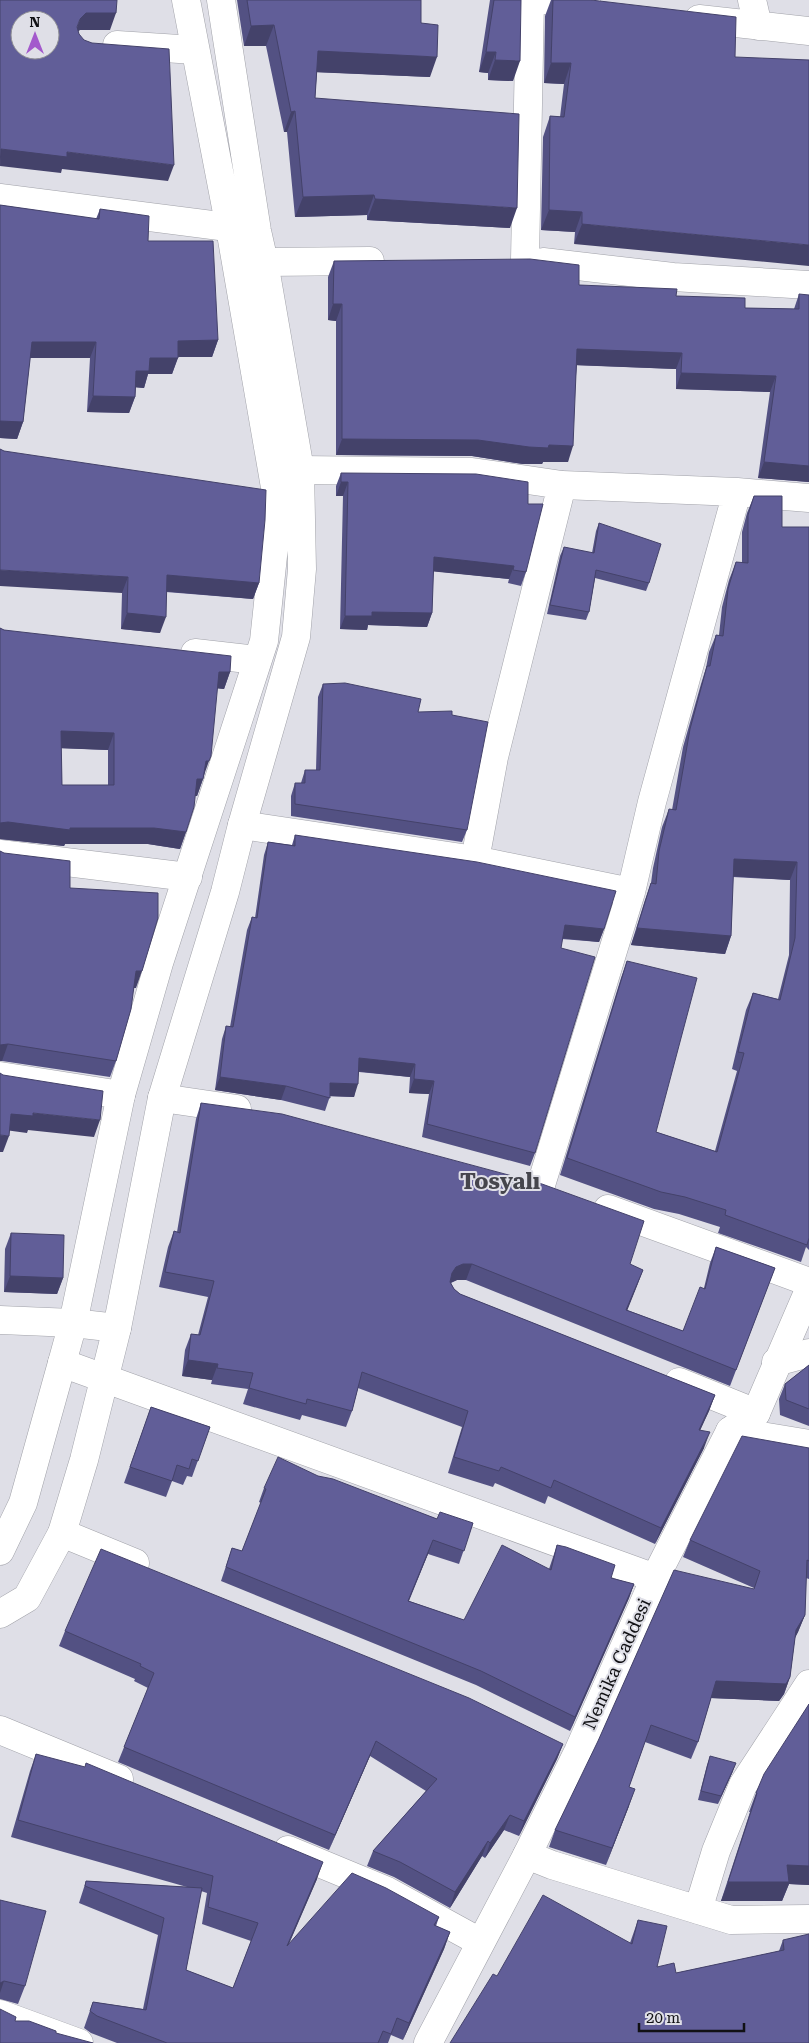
<svg xmlns="http://www.w3.org/2000/svg" width="809" height="2043" viewBox="0 0 809 2043" font-family="'Roboto Serif',serif">
	<rect width="100%" height="100%" fill="#dfdfe7"/>
	<g fill="none" stroke-linecap="round" stroke-linejoin="round">
		<defs>
			<path id="minor" d="M544,0L587,5
				M752,0L758,26
				M699,19L809,31
				M117,45L195,50
				M0,198L251,230
				M525,260L530,0
				M264,262L370,261
				M543,262L673,277L809,285
				M300,470L472,472L562,485L737,492L809,498
				M195,653L257,660
				M242,825L475,860L631,892
				M0,854L188,877
				M475,860L494,757L562,485
				M0,1076L121,1095
				M162,1098L237,1109
				M541,1185L631,892L652,802L737,492
				M608,1209L809,1282
				M0,1320L73,1323L117,1328
				M62,1363L655,1578
				M679,1382L756,1413
				M730,1431L809,1444
				M62,1533L135,1563
				M0,1730L119,1779
				M288,1850L387,1891L480,1942
				M527,1855L552,1865L731,1920L809,1919
				M698,1910L716,1851L743,1785L809,1684
				M0,2014L79,2043"/>
			<path id="tertiary" d="M776,1362L809,1353"/>
			<path id="secondary" d="M0,1551L23,1503L62,1363L73,1323L121,1095L159,963L264,641L275,537L276,493L230,228L186,0
				M0,1614L27,1598L62,1533L84,1460L117,1328L162,1098L225,892L242,825L296,637L302,569L300,470L264,262L257,231L221,0
				M428,2043L527,1855L578,1752L655,1578L730,1431L756,1413L809,1290"/>
		</defs>
		<use href="#minor" stroke="#a1a2a9" stroke-width="29"/>
		<use href="#tertiary" stroke="#a1a2a9" stroke-width="29"/>
		<use href="#secondary" stroke="#a1a2a9" stroke-width="29"/>
		<use href="#minor" stroke="#fff" stroke-width="28"/>
		<use href="#tertiary" stroke="#fff" stroke-width="28"/>
		<use href="#secondary" stroke="#fff" stroke-width="28"/>
	</g>
	<path fill="#535183" fill-rule="evenodd" d="M237,0H421V23L430,77L317,72L315,98L510,228L367,220V215L295,217L287,132H284L266,46H244Z
		M490,0H521L513,81L488,80V73L479,72Z
		M551,0H591L735,57L574,244L575,232L541,230L543,137L550,116L560,117L564,84L544,83L545,16Z
		M0,205L96,219L100,209L148,241L218,340L212,357H178L172,374H148L144,388L136,387L135,397L129,413L87,412L90,358H30L23,422L17,439L0,438Z
		M334,261L579,285L676,296L745,308L794,309L799,294L809,482L758,478L770,392L676,389V369L577,365L568,462H543L542,464H523L472,456L336,455V321L328,320V277Z
		M0,449L259,583L253,599L166,592L160,633L121,629L122,593Z
		M341,473L528,504L526,572L521,586L508,583L509,579L433,571L432,613L427,627L368,625L367,630L340,629L343,496H336V486Z
		M754,496L782,527H809V1250L806,1247L801,1262L718,1233L720,1227L679,1214L654,1209L560,1175L621,978L627,961L656,1132L715,1151L737,1071L732,1069L746,1010L753,993L778,999L789,955L790,880L733,877L731,936L725,954L631,945L645,900L651,883L653,868L662,827L669,809L672,810L683,747L701,684L706,668L709,652L716,635H719L722,607L729,580L736,562L742,563V532L747,513Z
		M599,523L649,583L646,591L595,578L589,612L586,620L547,614L560,556L564,547L592,553L596,531Z
		M0,628L4,630L230,672L224,689L217,688L204,776L197,796H195L186,832L180,849L148,844H65L64,846L0,839ZM61,748L108,750V785H62Z
		M323,684L418,712L467,830L462,842L291,816V796L295,783H301L305,770H316L318,697Z
		M295,835L604,929L599,942L562,939L535,1153L530,1166L422,1137L429,1094L409,1093L410,1077L359,1072L354,1097L330,1096L325,1111L281,1100L215,1090L222,1039L226,1026L230,1027L247,930L252,917L255,918L264,855L268,842L292,845Z
		M0,851L70,888L136,988H134L116,1061L110,1077L2,1061H0Z
		M201,1103L643,1270L627,1310L683,1331L704,1288L710,1263L716,1247L775,1268L730,1386L466,1280H457L451,1283L454,1289L460,1294L715,1395L709,1411L700,1430L704,1448L655,1544L548,1496L545,1504L495,1483L493,1487L448,1473L462,1427L358,1388L352,1411L346,1427L302,1415L300,1420L243,1404L248,1389L211,1384L212,1380L182,1376L185,1350L191,1334L198,1335L208,1297L159,1287L168,1247L174,1231L177,1232L196,1119Z
		M11,1233L63,1278L57,1294L4,1292L5,1249Z
		M809,1365V1426L780,1415L779,1399L785,1384Z
		M151,1407L210,1427L192,1477L187,1476L183,1485L172,1481L166,1497L124,1483Z
		M809,1448V1579L806,1578L805,1615L798,1632L795,1638L790,1677L784,1694L779,1701L711,1698L698,1742L691,1759L645,1742L629,1787V1806L606,1865L549,1847L555,1830L754,1589V1588L683,1557L690,1540Z
		M318,1476L437,1519L473,1523L459,1564L428,1554L409,1601L464,1620L549,1569L557,1545L611,1578L634,1584L629,1598L570,1731L476,1685L221,1581L232,1548L242,1551L261,1503L259,1502L264,1488Z
		M65,1631L563,1744L557,1759L519,1836L504,1830L485,1858L482,1856L450,1908L394,1877L367,1866L373,1851L426,1791L370,1756L329,1850L118,1762L148,1688L134,1681L135,1679L59,1646Z
		M809,1704V1885L789,1884L782,1901H721L750,1812H749L756,1793Z
		M36,1754L317,1879L289,1944L439,1917L436,1926L450,1932L444,1949L403,2040L391,2035L388,2043H117L91,2033L84,2028L93,2002L143,2009L158,1935L79,1903L86,1881L187,1887L11,1837L30,1771ZM201,1891L207,1893L202,1924L251,1941L233,1988L186,1970Z
		M710,1757L733,1771L718,1804L698,1800L707,1765Z
		M0,1900L25,1986L18,2004L0,1999Z
		M638,1920L657,1967L676,1973L779,1951L783,1940L809,2043L497,1976L630,1943Z"/>
	<path fill="#44426a" d="M86,13H116L110,30H80L74,35L80,19Z
		M274,25L266,46H244L251,26Z
		M318,51L437,57L430,77L311,72Z
		M486,52H496L488,73L479,72Z
		M495,60L520,61L513,81L488,80Z
		M551,63H571L564,84L544,83Z
		M295,111L287,132H284L291,112Z
		M1,149L67,152L174,165L168,181L62,169L61,173L0,166Z
		M374,195L367,215L295,217L303,197Z
		M375,199L517,208L510,228L367,220Z
		M549,210L582,212L575,232L541,230Z
		M582,224L809,245V266L574,244Z
		M333,304H342L336,321L328,320Z
		M218,340L212,357H172L178,341Z
		M32,342H96L90,358H26Z
		M577,349L682,353L676,369L571,365Z
		M150,358H178L172,374H148L144,388L130,387L136,371Z
		M681,373L776,376L770,392L676,389Z
		M93,396L135,397L129,413L87,412Z
		M0,421L23,422L17,439L0,438Z
		M342,439L478,440L549,445L573,446L568,462H543L542,464H523L472,456L336,455Z
		M764,462L809,466V482L758,478Z
		M341,482H348L343,496H336Z
		M434,557L514,566L509,579L429,571Z
		M0,570L128,577L122,593L0,586Z
		M167,575L259,583L253,599L161,591Z
		M372,612L432,613L427,627L368,625L367,630L340,629L345,616Z
		M127,613L166,617L160,633L121,629Z
		M219,672H230L224,689L213,688Z
		M61,731L114,733L108,750L55,748Z
		M206,761H209L203,778Z
		M197,779H203L197,796H191Z
		M8,822L70,828H154L186,832L180,849L148,844H65L64,846L0,839V823Z
		M734,859L797,862L790,880L728,876Z
		M565,925L604,929L599,942L560,938Z
		M637,928L731,936L725,954L631,945Z
		M136,971H142L136,988H130Z
		M8,1044L2,1061H0V1045Z
		M359,1058L415,1064L410,1077L355,1071Z
		M220,1077L286,1086L281,1100L215,1090Z
		M414,1079L434,1081L429,1094L409,1093Z
		M330,1083L358,1084L354,1097L325,1096Z
		M33,1113L100,1120L94,1137L28,1130L27,1133L5,1130L11,1114Z
		M0,1135L9,1136L3,1152H0Z
		M463,1264H472L466,1280H457L450,1283L452,1273L456,1267Z
		M643,1270L637,1286L621,1326L626,1310Z
		M10,1276L63,1278L57,1294L4,1292Z
		M188,1360L218,1364L212,1380L182,1376Z
		M715,1395L709,1411L693,1446L699,1430Z
		M710,1432L704,1448L655,1544L661,1528Z
		M433,1540L428,1554L403,1614L408,1601Z
		M634,1584L629,1598L570,1731L575,1717Z
		M805,1615L798,1632L790,1647L796,1630Z
		M790,1677L784,1694L779,1701L710,1698L716,1681Z
		M376,1741L370,1756L329,1850L335,1835Z
		M563,1744L557,1759L519,1836L524,1821Z
		M736,1763L733,1771L718,1804L721,1796Z
		M635,1789L629,1806L606,1865L612,1848Z
		M510,1815L504,1830L485,1858L490,1843Z
		M488,1841L482,1856L450,1908L455,1892Z
		M323,1862L317,1879L280,1964L287,1946Z
		M787,1865L809,1866V1885L789,1884L782,1901H721L728,1882Z
		M450,1932L444,1949L403,2040L409,2023Z
		M4,1981L0,1993V1983Z"/>
	<path fill="#615e98" stroke="#44426a" fill-rule="evenodd" d="M0,0H117L116,13H86L80,19L77,27L79,34L84,40L92,43L169,49L174,165L67,152V157L1,149L0,165ZM20,20H50V50H20Z
		M247,0H421V23L438,25L437,57L318,51L315,98L519,114L517,208L375,199L374,195L303,197L295,111L291,112L274,25L251,26Z
		M494,0H521L520,61L495,60L496,52H486Z
		M553,0H591L736,17L735,57L809,60V245L582,224V212L549,210L550,116L564,117L571,63H551Z
		M0,205L99,219L100,209L149,216L148,241H213L218,340L178,341V358H150L149,371H136L135,397L93,396L96,342H32L23,422L0,421Z
		M530,259L579,265V285L677,289L676,296L745,298V308L799,309V294L809,295V466L764,462L776,376L681,373L682,353L577,349L573,446L549,445L548,448L529,447L478,440L342,439V304H333L334,261Z
		M0,449L4,451L266,490L265,520L259,583L167,575L166,617L127,613L128,577L0,570Z
		M341,473L476,474L528,482V504H543L526,572L513,570L514,566L434,557L432,613L372,612V616H345L348,482H341Z
		M754,496H782V527H809V1238L807,1245L725,1215L726,1210L685,1197L661,1192L567,1158L627,961L697,978L656,1132L717,1152L744,1053L738,1052L753,993L780,1000L795,938L797,862L734,859L731,936L637,928L651,883L656,884L659,851L669,809L676,810L690,729L707,666H710L716,635L723,636L728,589L736,562L748,563V515Z
		M599,523L661,544L649,583L596,570L589,612L550,605L564,547L594,553Z
		M0,628L4,630L231,656L230,672H219L211,756L209,761H206L203,779H197L194,807L186,832L154,828H70V830L8,822L0,823ZM61,731L114,733V785H62Z
		M345,683L421,699L418,712L452,711V715L488,722L467,830L295,804V783H305V770H320L323,684Z
		M295,835L477,862L616,891L604,929L565,925L561,948L595,957L535,1153L427,1124L434,1081L414,1079L415,1064L359,1058L358,1084L330,1083V1098L286,1086L220,1077L226,1026L233,1027L252,917L257,918L268,842L295,846Z
		M0,851L4,853L70,861V888L158,893V918L142,971H136L131,1009L116,1061L8,1044L0,1045Z
		M0,1073L3,1075L103,1091L100,1120L33,1113V1116L11,1114L9,1136L0,1135Z
		M201,1103L282,1114L542,1184L644,1221L630,1264L643,1270L626,1310L683,1331L700,1287L705,1289L716,1247L775,1268L736,1370L472,1264H463L456,1267L452,1273L450,1282L454,1289L460,1294L715,1395L699,1430L710,1432L661,1528L554,1480L551,1488L501,1467L499,1471L454,1457L468,1411L362,1372L352,1411L307,1399L306,1404L249,1388L253,1373L217,1368L218,1364L188,1360L191,1334L200,1335L214,1281L165,1272L174,1231L180,1233Z
		M11,1233L64,1235L63,1278L10,1276Z
		M809,1365V1409L786,1400L785,1384Z
		M151,1407L210,1427L198,1461L192,1459L189,1469L177,1465L172,1481L130,1467Z
		M742,1436L809,1448V1561L807,1560L805,1615L796,1630L790,1677L786,1684L716,1681L698,1742L651,1725L629,1787L635,1789L612,1848L555,1830L598,1741L674,1570L754,1589L760,1571L690,1540Z
		M278,1457L318,1476L333,1479L437,1519L440,1512L473,1523L464,1551L433,1540L408,1601L464,1620L502,1545L551,1570L557,1545L566,1547L615,1565L611,1578L634,1584L575,1717L481,1671L226,1567L232,1548L242,1551L266,1489L264,1488Z
		M101,1549L469,1698L563,1744L524,1821L510,1815L490,1843L488,1841L455,1892L400,1862L373,1851L437,1779L376,1741L335,1835L124,1747L154,1673L140,1666L141,1664L65,1631Z
		M809,1704V1866L787,1865L789,1882H728L757,1793H756L764,1774Z
		M36,1754L85,1767L86,1763L323,1862L287,1946L352,1873L386,1888L439,1917L434,1925L450,1932L409,2023L397,2018L391,2034L383,2031L378,2043H167L97,2016L90,2011L93,2002L146,2010L164,1918L85,1886L86,1881L202,1888L186,1970L233,1988L258,1923L208,1907L213,1876L18,1820Z
		M710,1756L736,1763L721,1796L701,1791Z
		M543,1895L632,1944L638,1920L667,1926L657,1967L674,1963L676,1973L784,1950L783,1940L809,1934V2043H450L493,1974L497,1976Z
		M0,1900L46,1911L25,1986L4,1981L0,1983Z
		M0,2009L16,2017L15,2021H29L56,2031V2033L93,2043H0Z"/>
	<g text-anchor="middle" stroke-width="4" stroke-linejoin="round" paint-order="stroke">
		<g font-size="18" fill="#111114" stroke="#dfdfe7">
			<text transform="translate(617 1664) rotate(-66)" y="6">Nemika Caddesi</text>
		</g>
		<g font-size="22" font-weight="bold" fill="#45454c" stroke="#dfdfe7">
			<text x="500" y="1189">Tosyalı</text>
		</g>
	</g>
	<g transform="translate(35 35)"><circle r="24" fill="#dfdfe7" stroke="#8d8d93"/>
	<path d="M0-4L9 19L0 12L-9 19Z" fill="#a359cc"/>
	<text y="-8" font-size="14" font-weight="bold" text-anchor="middle" fill="#111114">N</text>
	</g>
	<path d="M639 2023v8h105v-8" fill="none" stroke="#111114" stroke-width="2.5"/>
	<text x="646" y="2023" font-size="15" fill="#111114" stroke="#dfdfe7" stroke-width="4" paint-order="stroke">20 m</text>
</svg>
